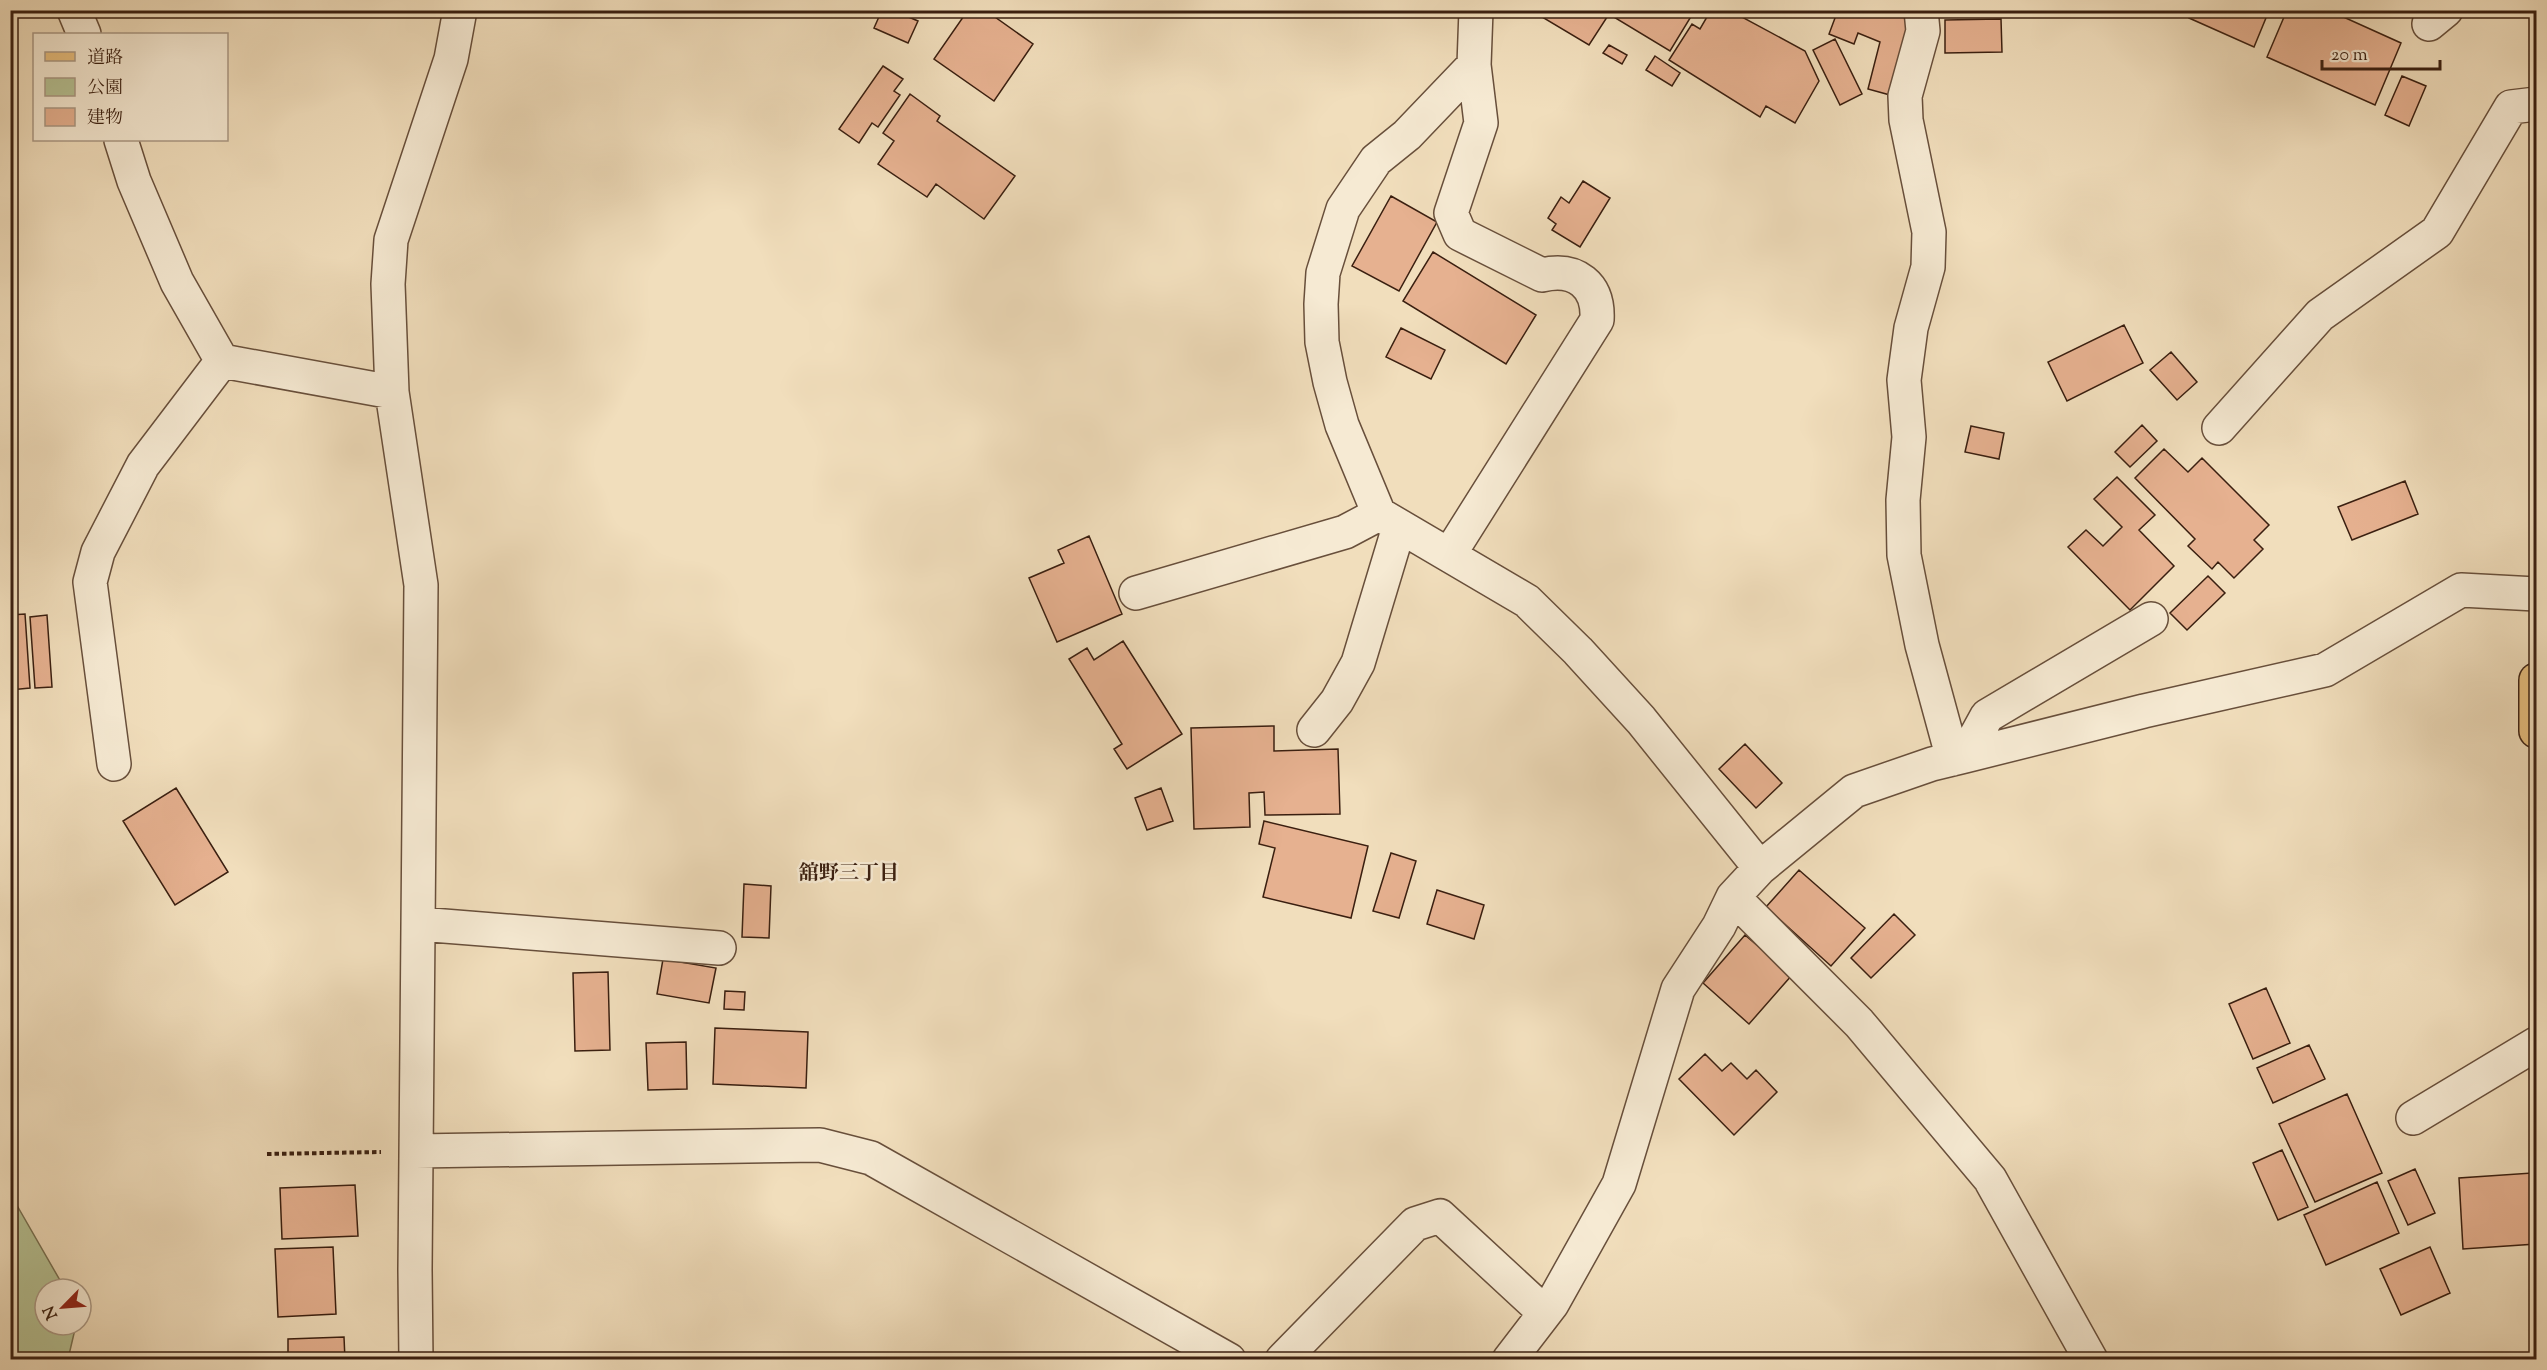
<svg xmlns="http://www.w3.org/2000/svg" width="2547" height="1370" viewBox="0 0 2547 1370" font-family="'Sorts Mill Goudy','Noto Serif JP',serif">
	<rect width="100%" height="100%" fill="#f1debc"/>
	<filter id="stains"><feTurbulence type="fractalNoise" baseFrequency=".00333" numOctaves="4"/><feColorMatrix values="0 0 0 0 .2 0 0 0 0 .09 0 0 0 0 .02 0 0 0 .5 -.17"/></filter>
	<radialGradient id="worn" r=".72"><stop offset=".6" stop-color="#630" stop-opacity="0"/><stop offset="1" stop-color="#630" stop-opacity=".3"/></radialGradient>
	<path fill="#b6c294" stroke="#787052" stroke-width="1.5" d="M11,1195L65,1289H45V1325H76L68,1359H11Z"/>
	<path fill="#e6b190" stroke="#3a1f10" stroke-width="1.5" d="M882,10H892L918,21L908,43L874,28Z
		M968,10H985L1033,44L994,101L934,59Z
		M1503,10H1536L1534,14L1503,13Z
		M1545,10H1695L1670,51L1609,14L1589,45L1542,17Z
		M1711,10H1729L1805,51L1819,81L1795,123L1766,106L1760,117L1669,60L1692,24L1700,29Z
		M1838,10H1897L1910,16L1890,95L1868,89L1880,42L1858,33L1854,44L1829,34Z
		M2192,10H2262L2268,13L2254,47L2189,18Z
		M2287,10H2328L2401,43L2375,105L2267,57Z
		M2001,19L2002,52L1945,53V20Z
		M1835,39L1862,94L1840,105L1813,50Z
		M1609,45L1627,55L1622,64L1603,53Z
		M1655,56L1680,73L1672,86L1646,70Z
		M883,66L903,79L894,91L900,95L878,127L872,123L859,143L839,129Z
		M2402,76L2426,86L2409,126L2385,115Z
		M910,94L940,116L937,121L1015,176L984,219L936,184L927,197L878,164L894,141L883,133Z
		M1583,181L1610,198L1580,247L1552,230L1556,224L1548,218L1561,197L1569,203Z
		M1391,196L1437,222L1399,291L1352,266Z
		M1433,252L1536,315L1506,364L1403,301Z
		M2124,325L2143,363L2067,401L2048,362Z
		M1401,328L1445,350L1431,379L1386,357Z
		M2171,352L2197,382L2177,400L2150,370Z
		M2142,425L2157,441L2130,467L2115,452Z
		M1971,426L2004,433L1999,459L1965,452Z
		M2164,449L2188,472L2202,458L2269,525L2254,540L2263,549L2234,578L2218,562L2212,569L2188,546L2195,539L2135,478Z
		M2117,477L2155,515L2139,530L2174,566L2130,610L2068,547L2086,530L2103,546L2122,527L2094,499Z
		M2405,481L2418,514L2352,540L2338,507Z
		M1089,536L1122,614L1057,642L1029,578L1064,563L1058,550Z
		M2208,576L2225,593L2187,630L2170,613Z
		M25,614L30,688L10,690V615Z
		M47,615L52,687L35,688L30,617Z
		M1123,641L1182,734L1127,769L1114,749L1122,744L1069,659L1087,648L1094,660Z
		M1274,726V751L1338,749L1340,814L1265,815L1264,792L1249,793L1250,827L1194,829L1191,728Z
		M1745,744L1782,783L1756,808L1719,769Z
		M176,788L228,872L175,905L123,821Z
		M1161,788L1173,821L1147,830L1135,798Z
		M1264,821L1368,846L1351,918L1263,897L1275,848L1259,844Z
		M1391,853L1416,861L1399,918L1373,911Z
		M1799,870L1865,928L1831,966L1766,907Z
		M744,884L771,886L769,938L742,937Z
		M1437,890L1484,905L1474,939L1427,924Z
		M1894,914L1915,935L1871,978L1851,958Z
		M1745,935L1792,975L1749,1024L1703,983Z
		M663,959L716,968L709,1003L657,994Z
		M608,972L610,1050L575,1051L573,973Z
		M2266,988L2290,1043L2253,1059L2229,1004Z
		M725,991L745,992L744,1010L724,1009Z
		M715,1028L808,1032L806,1088L713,1084Z
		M686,1042L687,1089L648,1090L646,1043Z
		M2309,1045L2325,1079L2273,1103L2257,1068Z
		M1705,1054L1722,1071L1731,1063L1747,1079L1756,1070L1777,1092L1734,1135L1679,1079Z
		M2347,1094L2382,1173L2315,1202L2279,1124Z
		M2282,1150L2308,1207L2278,1220L2253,1163Z
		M2415,1169L2435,1213L2408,1225L2388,1181Z
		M2532,1173L2536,1244L2463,1249L2459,1178Z
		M2377,1182L2399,1233L2326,1265L2304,1215Z
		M355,1185L358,1236L282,1239L280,1188Z
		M333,1247L336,1314L278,1317L275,1249Z
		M2430,1247L2450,1293L2401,1315L2380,1269Z
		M344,1337L345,1360H288V1339Z"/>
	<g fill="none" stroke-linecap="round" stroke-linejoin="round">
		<defs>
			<path id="minor" d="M74,10L84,34
				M1476,10L1474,65L1407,135L1376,160L1343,209L1323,273L1321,304L1322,342L1330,382L1342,425L1379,514L1527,601L1578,651L1641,720L1760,868L1733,897L1719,926L1678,989L1619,1184L1552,1304L1509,1360
				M1921,10L1923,31L1905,96L1906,120L1929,232L1928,267L1911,328L1904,380L1909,437L1903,500L1904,555L1922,645L1953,759
				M2429,24L2446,10
				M121,140L134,181L177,282L222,361L392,392
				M2219,428L2320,315L2437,232L2511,107L2536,104
				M1449,555L1597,320C1599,285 1576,267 1542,275L1460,234L1451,213L1481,123L1474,65
				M1136,593L1345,532L1379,514
				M1314,730L1337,701L1358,663L1399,527
				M1965,756L1987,716L2151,619
				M114,764L90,582L98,552L143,465L222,361
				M1760,868L1854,791L1932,764L1965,756L2144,711L2325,670L2461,590L2536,594
				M1733,897L1859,1023L1990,1179L2091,1360
				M419,924L719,948
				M2413,1118L2536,1044
				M416,1151L820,1145L871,1158L1229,1360
				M416,1360L415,1270L421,585L392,392L388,284L391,240L451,59L460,10
				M1282,1360L1415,1224L1440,1216L1545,1313"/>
			<path id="major" d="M2536,680V731"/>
		</defs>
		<use href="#minor" stroke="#684f3b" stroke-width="36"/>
		<use href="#major" stroke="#3a1f10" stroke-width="36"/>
		<path stroke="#3a1f10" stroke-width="4" stroke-dasharray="4.5 3" stroke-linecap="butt" d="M267,1154L381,1152"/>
		<use href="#minor" stroke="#f6ead3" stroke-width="33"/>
		<use href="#major" stroke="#e8bf7e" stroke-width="33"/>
	</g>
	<g text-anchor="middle" stroke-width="5" stroke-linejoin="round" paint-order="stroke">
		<g font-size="20" font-weight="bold" fill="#3a1f10" stroke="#f6ead3">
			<text x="849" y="879">舘野三丁目</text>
		</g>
	</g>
	<rect width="2547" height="1370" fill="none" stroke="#f1debc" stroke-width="36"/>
	<rect x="12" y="12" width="2523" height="1346" fill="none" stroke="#3a1f10" stroke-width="3"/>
	<rect x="18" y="18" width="2511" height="1334" fill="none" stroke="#3a1f10" stroke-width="1.5"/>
	<rect x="33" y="33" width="195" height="108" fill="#f6ead3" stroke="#ab9985" stroke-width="1.5"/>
	<rect x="45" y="52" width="30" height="9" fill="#e8bf7e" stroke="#ab9985" stroke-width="1.5"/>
	<text x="87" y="63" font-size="18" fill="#3a1f10">道路</text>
	<rect x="45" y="78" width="30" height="18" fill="#b6c294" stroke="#ab9985" stroke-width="1.5"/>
	<text x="87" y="93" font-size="18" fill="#3a1f10">公園</text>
	<rect x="45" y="108" width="30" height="18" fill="#e6b190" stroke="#ab9985" stroke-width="1.5"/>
	<text x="87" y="123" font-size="18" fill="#3a1f10">建物</text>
	<g transform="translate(63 1307) rotate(245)"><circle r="28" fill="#f6ead3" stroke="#ab9985" stroke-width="1.5"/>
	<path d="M0-4.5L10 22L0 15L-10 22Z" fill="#8f2418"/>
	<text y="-9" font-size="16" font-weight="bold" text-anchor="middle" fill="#3a1f10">N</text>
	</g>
	<path d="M2322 60v9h118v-9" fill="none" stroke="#3a1f10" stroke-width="3"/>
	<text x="2331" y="60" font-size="18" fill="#3a1f10" stroke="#f6ead3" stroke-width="4.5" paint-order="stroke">20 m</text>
	<rect width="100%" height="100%" filter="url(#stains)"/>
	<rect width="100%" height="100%" fill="url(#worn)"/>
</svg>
